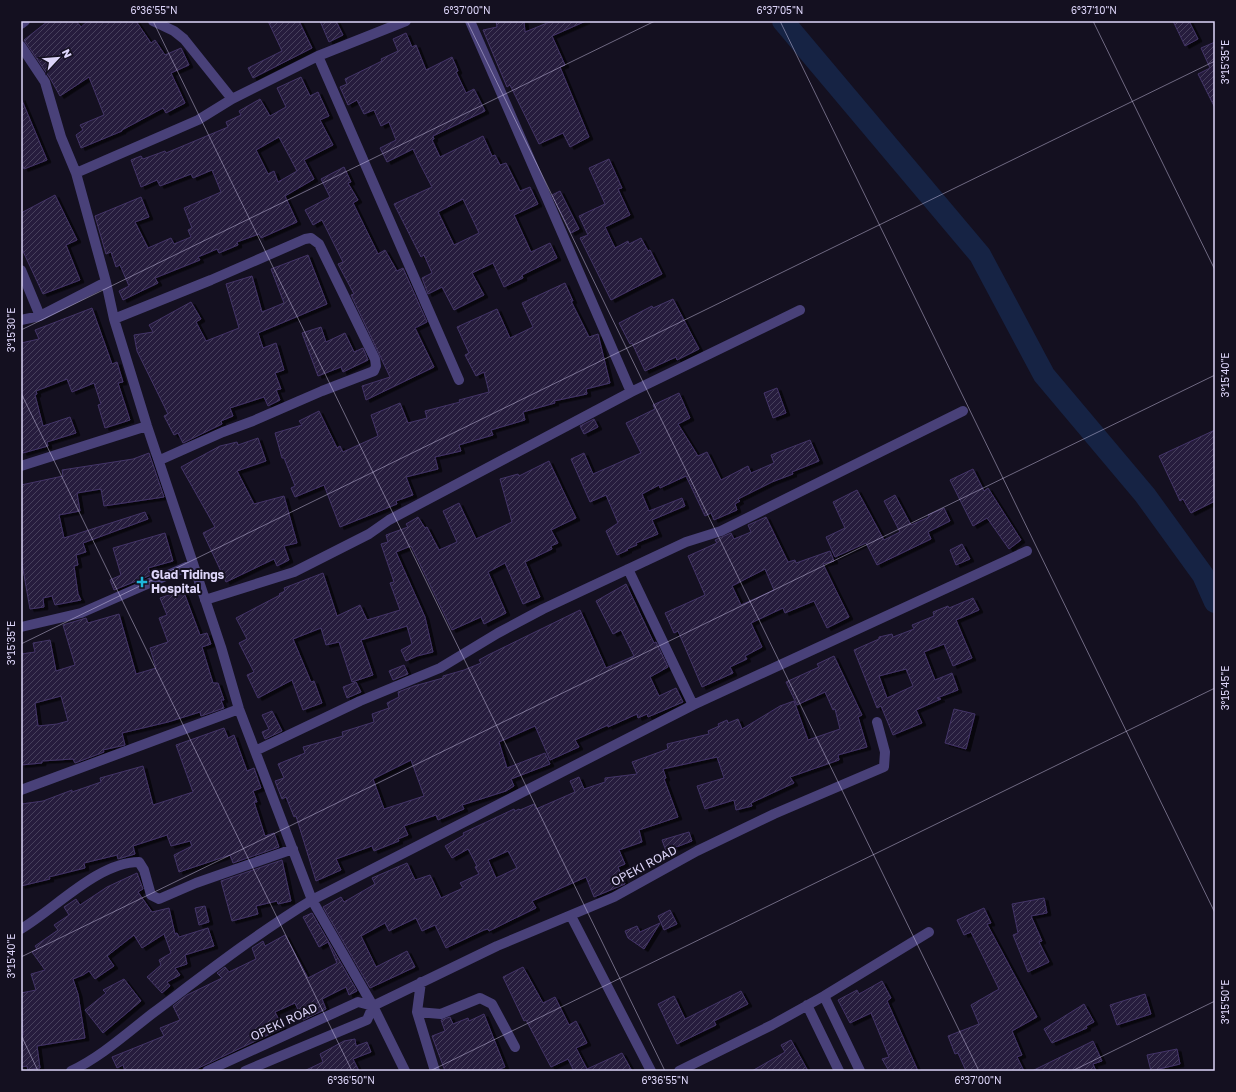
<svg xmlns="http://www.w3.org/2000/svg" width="1236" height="1092" viewBox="0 0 1236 1092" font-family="'Golos Text',sans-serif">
	<defs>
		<pattern id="building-hatch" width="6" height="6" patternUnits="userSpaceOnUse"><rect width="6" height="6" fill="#281f3e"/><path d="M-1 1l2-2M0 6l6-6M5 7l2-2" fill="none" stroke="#473f5b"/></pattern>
		<filter id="shadow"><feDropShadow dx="4" dy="2.5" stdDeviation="0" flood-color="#0009"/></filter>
	</defs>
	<rect width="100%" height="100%" fill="#141020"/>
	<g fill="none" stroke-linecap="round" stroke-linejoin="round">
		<path stroke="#162344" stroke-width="22" d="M783,21L980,255L1044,375L1145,495L1203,575L1215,602"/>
	</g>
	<path fill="url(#building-hatch)" stroke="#433467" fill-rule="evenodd" filter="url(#shadow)" d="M48,21H76L81,27L88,21H136L151,43L155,40L165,55L181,48L189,65L171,73L185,103L166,113L163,108L122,130V131L81,148L76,135L83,130L80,125L104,115L89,77L60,96L50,78L24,40Z
		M268,21H299L312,48L253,78L248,68L282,51Z
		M320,21H336L343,35L329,42Z
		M496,21H524L525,32L552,21H586L552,36L565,65L560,67L589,137L570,147L563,133L539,144L510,85L507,87L483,30L497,27Z
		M1173,21H1189L1198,39L1185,46Z
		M406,33L412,47L416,45L426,70L452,57L458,71L456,72L466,93L474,89L485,111L433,136L434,139L432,140L440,157L483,136L492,156L495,155L500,165L506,163L520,191L530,187L538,204L514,215L531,252L550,243L557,258L522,275L523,278L504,287L493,263L472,273L484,295L454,310L442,287L428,294L422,278L432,273L424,255L421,257L394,204L432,187L420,164L413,149L387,162L380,148L396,140L389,122L381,126L374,110L364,114L357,100L348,105L340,87L347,84L345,79L382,61L381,59L398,51L393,39ZM463,199L479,233L454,245L438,212Z
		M1215,42V108L1198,74L1210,68L1201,48Z
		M301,77L310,96L318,92L329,116L320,120L333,145L304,160L314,179L285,196L297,222L261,238L259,234L237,242L238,245L219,253L217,249L198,257L200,260L155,278L158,283L123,300L119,291L129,286L120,265L116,267L111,252L106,254L95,216L141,197L149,217L135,222L148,248L171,238L174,244L191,237L188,230L192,228L184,208L221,192L212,170L193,178L191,174L160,186L157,180L141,187L131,160L141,156L143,159L165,151L166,153L228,127L226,122L241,115L239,111L260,99L270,116L286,107L277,88ZM279,137L297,171L278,182L274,171L268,174L256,150Z
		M21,98L47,160L24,169L21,162Z
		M609,159L622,188L618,189L630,215L605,227L615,248L628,241L629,244L641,238L648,251L650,250L662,274L611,300L580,238L588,235L579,216L605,204L589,168Z
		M344,167L351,182L348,183L358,200L353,203L378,254L385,250L397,271L403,268L427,322L415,328L434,367L366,400L362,386L390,377L351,295L354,294L338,264L343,262L322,220L313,225L305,210L330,197L321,179Z
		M560,191L579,229L571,233L552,195Z
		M55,195L77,240L66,245L80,280L43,294L21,247V213Z
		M308,255L327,304L258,333L263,348L276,343L284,370L275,373L281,389L276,390L280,400L268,406L264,397L230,408L233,416L221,421L222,424L183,443L178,433L174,435L164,416L168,414L137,351L134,335L153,332L149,325L191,302L201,319L196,322L206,341L239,328L226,284L252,276L262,312L284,303L271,269Z
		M565,283L573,301H571L589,337L598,334L610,383L586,389L587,394L554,401L555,403L523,412L525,420L491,430L493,435L459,445L461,451L435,457L438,469L406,477L413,495L396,501L397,504L340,527L324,485L295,497L291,488L295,486L284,458H282L275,433L302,425L299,421L319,411L337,448L340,446L343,452L378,436L371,415L400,403L408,423L427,418L425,411L460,402L459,400L489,392L484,372L476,376L465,355L469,353L457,327L497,309L510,338L533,327L522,303Z
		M673,299L699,349L677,360L676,357L645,371L632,343L630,344L619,323L652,306L653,308Z
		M92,308L112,364L117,362L123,382L118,383L130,420L105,428L98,405L101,404L94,383L72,392L67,379L36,391L37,394L35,395L43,426L70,417L76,433L47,442L48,446L23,453L21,447V343L39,339L35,330Z
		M321,327L326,342L345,333L354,352L363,348L368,360L343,372L341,367L318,376L302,333Z
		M777,388L786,413L773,418L764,393Z
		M679,393L690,418L678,424L698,456L707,452L721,480L748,466L751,473L774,463L771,455L810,440L819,461L792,472L793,474L772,482L738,499L740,501L735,504L737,510L714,520L711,513L705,516L686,476L660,488L659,485L642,494L649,511L682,498L685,506L652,520L658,534L636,543L637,545L627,549L628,550L617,555L606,531L618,523L606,495L590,502L571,459L584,453L593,474L641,453L626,423L655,409L653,405Z
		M594,419L598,427L584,434L580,426Z
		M1215,430V501L1191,513L1183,499L1180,501L1159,456Z
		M258,438L266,461L237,471L254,504L284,496L297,543L284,546L289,560L277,566L274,559L226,582L203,533L215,527L181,467L220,446L237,442L238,445Z
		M149,453L164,497L104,506L101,489L77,493L80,511L59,515L64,538L145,512L148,519L83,543L86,552L76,555L78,565L74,566L78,594L81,600L55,605L52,596L43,598L44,607L30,609L21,558V485L63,476L62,470L133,459Z
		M549,461L576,518L551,530L558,543L551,546L552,549L525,562L540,597L523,604L505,563L488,572L506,613L484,624L481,617L452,630L411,546L396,552L425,617L433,652L417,656L406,661L401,650L412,644L407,626L361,640L373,675L352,682L339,642L326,645L321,628L293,639L311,682L314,681L322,703L303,710L292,680L258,698L247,675L254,672L239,643L247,639L236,618L280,595L279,594L285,591L284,588L323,573L337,616L360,605L367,620L400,610L390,583L394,582L381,544L388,542L386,535L408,527L406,524L418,517L425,528L427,527L439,550L457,542L443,511L459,503L476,539L512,522L500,479L518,474L519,476Z
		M973,469L984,491L988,488L1021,540L1009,549L987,518L973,526L950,480Z
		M857,490L884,540L900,532L884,501L895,495L911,525L929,517L928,515L944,508L950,521L928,532L931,539L877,565L866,543L835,557L826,537L845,528L833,502Z
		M766,517L788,562L795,560L796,563L830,551L834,561L823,564L849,617L827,628L814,601L785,613L783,608L751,623L762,647L745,656L747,659L730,667L733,673L702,687L678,631L674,633L665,613L705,595L688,556L717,543L715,540L731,533L734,539L751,532L748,525ZM765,569L774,590L741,605L732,586Z
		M165,533L173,561L148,568L151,575L114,590L110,580L121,575L113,548Z
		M962,544L970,559L956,565L950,550Z
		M626,584L654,643L656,642L668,667L650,677L659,696L676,688L683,702L648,717L647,714L638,718L637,714L608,727V725L575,740L579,747L550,760L535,726L499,742L507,768L545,753L550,764L511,779L514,786L506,791L462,805L464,809L438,820L436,815L404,826L408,835L398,839L399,841L374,851L372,846L336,859L341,870L316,881L296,816L294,817L286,797L282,799L275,781L284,778L278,764L305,753L303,747L343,736L342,732L374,722L372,714L389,708L387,703L399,697L398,692L414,686L443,678V676L464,670L481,663L479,660L488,655L580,610L606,668L634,656L621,630L613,634L596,601ZM411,760L424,796L384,809L373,779Z
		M183,590L200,635L207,633L211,644L202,647L213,683H218L224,700H221L224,708L201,716L200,712L168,722L122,733L125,745L103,750L104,752L75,763L73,759L42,761V763L21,765V654L35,652L33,643L50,640L56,671L75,665L63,625L86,618L88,623L119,614L136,674L156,668L150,648L168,642L159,618L167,615L160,598ZM61,696L68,721L57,724L38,726L35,703Z
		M973,598L979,610L956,620L972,658L953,666L944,644L924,652L935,680L952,673L958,690L937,698L941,699L916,710L922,723L893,735L881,706L877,708L854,650L879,639V637L892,634L893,637L914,629L912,625L934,616L933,612L948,606L949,608ZM906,669L913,686L887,698L879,676Z
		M834,656L862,715L858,717L867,747L838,755L839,760L790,777L794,783L751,803L752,806L736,810L734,800L705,809L697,786L724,778L717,757L663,769L666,778L664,779L678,817L639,830L642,842L619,850L625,864L618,867L625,884L594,897L586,877L532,901L536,908L489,931L488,929L484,930L446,948L435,925L422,931L416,918L389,931L385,923L361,936L376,967L407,951L415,967L370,988L323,907L341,897L344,902L375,884L372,878L407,863L415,880L430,875L441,898L463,888L460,883L479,874L475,867L477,866L468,849L452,858L445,846L464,835L463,833L514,809L515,811L519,809L520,810L534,804L536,809L575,792L570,781L579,777L584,789L605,782V778L637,774L632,762L668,749L667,744L709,734L708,731L719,726L718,724L727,720L728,723L738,719L742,729L780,706L794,701L808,740L840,729L835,709L833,710L825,692L797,705L786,682L819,667L817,664ZM508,851L517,868L496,878L488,860Z
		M404,665L408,674L393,680L389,671Z
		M356,682L361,692L347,698L343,687Z
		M954,709L975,714L966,749L945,743Z
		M272,711L282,731L265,739L262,732L269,729L262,715Z
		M224,728L228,738L234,735L247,771L254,768L261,788L253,791L257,802H254L265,836L274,833L279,847L233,863L230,855L179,872L174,855L192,846L190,841L171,846L167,835L133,846L135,854L118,859L117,855L84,863L85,868L49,877L50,879L21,886V804L43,801L72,790V792L101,782L100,778L143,766L153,805L193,792L176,745Z
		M689,832L692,841L666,851L662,840Z
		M282,860L291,901L278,904L277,901L256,906L258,914L232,921L221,881Z
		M137,873L143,889L138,892L152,912L169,908L175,934L177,933L179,937L208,928L214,946L185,955L187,964L175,968L180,975L167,982L170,986L162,993L147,977L161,965L159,960L171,953L164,934L142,948L134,935L107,956L114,966L95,979L89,971L83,975L73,979L78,994L85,1038L37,1046L40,1068L28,1070L27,1066L21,1067V1036L23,1035L21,993L36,990L31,974L45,970L32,952L37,949L35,946L58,930L54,925L69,915L64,907L76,899L80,905L107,887Z
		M1044,898L1047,913L1031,916L1042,941L1039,942L1049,962L1028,972L1013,935L1018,933L1012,904Z
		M205,906L209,922L199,925L195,908Z
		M984,908L991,923L987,924L1037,1017L1012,1031L1022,1055L1017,1057L1024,1071H966L958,1053L955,1054L948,1036L979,1024L971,1005L999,989L971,932L964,935L957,920Z
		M670,910L677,924L664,930L658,916Z
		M312,913L357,991L349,995L346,987L322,999L326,1009L303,1020L295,1003L275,1012L283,1028L192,1071H125L123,1065L117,1068L112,1057L164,1036L160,1028L180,1020L173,1006L187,995L222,978L217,973L225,967L229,972L256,959L252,948L263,941L265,946L285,935L308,978L337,963L328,942L319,947L303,917Z
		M660,923L644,949L628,938L625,931L637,926L640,932Z
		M523,967L543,1003L555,997L569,1025L576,1021L587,1043L576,1048L587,1069L622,1053L632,1071H574L568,1059L551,1067L526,1020L524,1021L503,977Z
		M124,979L141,1001L103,1033L85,1010L106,993L103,990Z
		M882,981L891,998L887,1001L918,1071H889L882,1059L889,1057L871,1013L850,1023L838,1000L857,990L859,994Z
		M741,991L748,1004L714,1021L716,1025L677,1044L658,1004L674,996L685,1019Z
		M1145,994L1151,1014L1117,1025L1110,1005Z
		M1084,1004L1094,1022L1086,1026L1087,1028L1052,1043L1044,1029Z
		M484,1014L505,1067L495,1071H445L432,1036L445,1031L441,1020L450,1017L453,1024L468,1018L469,1021Z
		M355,1039L356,1046L367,1042L371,1052L353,1059L359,1071H304L323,1062L320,1054L344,1041Z
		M791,1040L808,1071H752L785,1052L781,1045Z
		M1093,1041L1102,1061L1093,1064L1096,1071H1032Z
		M1177,1049L1180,1064L1151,1071L1147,1055Z"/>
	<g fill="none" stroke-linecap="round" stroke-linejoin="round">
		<path stroke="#494179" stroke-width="10" d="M153,21L174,31L184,39L232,99
			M470,21L631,392
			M21,24L25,21
			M21,46L45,82L61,137L76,173L106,282L114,319L147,426L221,647L239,709L312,900L373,1006L405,1071
			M318,56L459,380
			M76,173L198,120L232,99L318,56L406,21
			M21,270L40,316
			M114,319L211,280L305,239L311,238L319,244L375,359L376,366L374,371L322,391L253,421L223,432L160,460
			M21,320L40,316L106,282
			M21,466L147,426
			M628,569L693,705
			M205,600L294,572L369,534L389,520L631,392L800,310
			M21,627L81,613L193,564
			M255,751L360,701L440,668L498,633L543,609L686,542L721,531L963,411
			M21,790L239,709
			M571,916L651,1071
			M21,929C55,909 98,862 139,862L144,870L151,895L159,899L196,883L293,849
			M421,982L417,1012L435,1071
			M824,996L860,1071
			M807,1005L839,1071
			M373,1006L497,946L614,897L697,851L774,814L884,767L885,752L877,722
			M417,1012L441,1014L480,998L492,1004L515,1047
			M71,1071C101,1057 127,1033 153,1013C205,974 256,934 312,900L693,705L1027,551
			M207,1071L358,1002L373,1006L367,1020L245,1071
			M679,1071L772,1025L824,996L929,932"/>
	</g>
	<path fill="none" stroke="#ddd5f9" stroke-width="1" stroke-opacity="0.45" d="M153,21L665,1071M467,21L979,1071M780,21L1215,913M1093,21L1215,270M21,330L655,21M21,393L352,1071M21,644L1215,61M21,957L1215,375M21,1035L38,1071M430,1071L1215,688M1072,1071L1215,1001"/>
	<path fill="#1eb6db" stroke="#141020" stroke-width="1.5" d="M140 576h4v4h4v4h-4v4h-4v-4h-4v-4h4z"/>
	<g text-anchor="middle" stroke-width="4" stroke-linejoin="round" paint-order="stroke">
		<g font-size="12" font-weight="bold" fill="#ddd5f9" stroke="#141020" text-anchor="start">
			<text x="151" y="579">Glad Tidings<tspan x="151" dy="14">Hospital</tspan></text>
		</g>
		<g font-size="12" fill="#ddd5f9" stroke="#141020">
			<text transform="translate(644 866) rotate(-28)" y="4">OPEKI ROAD</text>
			<text transform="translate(284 1022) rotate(-25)" y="4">OPEKI ROAD</text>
		</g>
	</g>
	<rect width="1236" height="1092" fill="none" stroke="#141020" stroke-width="44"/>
	<g transform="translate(58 58) rotate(64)" stroke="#141020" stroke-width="3" paint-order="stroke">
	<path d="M0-3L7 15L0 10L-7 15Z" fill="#ddd5f9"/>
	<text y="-6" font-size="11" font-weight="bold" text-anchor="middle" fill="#ddd5f9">N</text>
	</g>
	<rect x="22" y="22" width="1192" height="1048" fill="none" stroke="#ddd5f9" stroke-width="1.5"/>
	<g font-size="10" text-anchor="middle" fill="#ddd5f9">
		<text x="154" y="14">6°36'55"N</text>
		<text x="467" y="14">6°37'00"N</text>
		<text x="780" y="14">6°37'05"N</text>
		<text x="1094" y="14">6°37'10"N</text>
		<text transform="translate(1225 62) rotate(-90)" y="4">3°15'35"E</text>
		<text transform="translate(11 330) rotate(-90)" y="4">3°15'30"E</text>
		<text transform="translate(1225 375) rotate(-90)" y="4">3°15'40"E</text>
		<text transform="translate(11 643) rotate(-90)" y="4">3°15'35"E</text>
		<text transform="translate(1225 688) rotate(-90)" y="4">3°15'45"E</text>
		<text transform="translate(11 956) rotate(-90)" y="4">3°15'40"E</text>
		<text transform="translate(1225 1002) rotate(-90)" y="4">3°15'50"E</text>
		<text x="351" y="1084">6°36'50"N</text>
		<text x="665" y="1084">6°36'55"N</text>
		<text x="978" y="1084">6°37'00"N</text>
	</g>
</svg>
